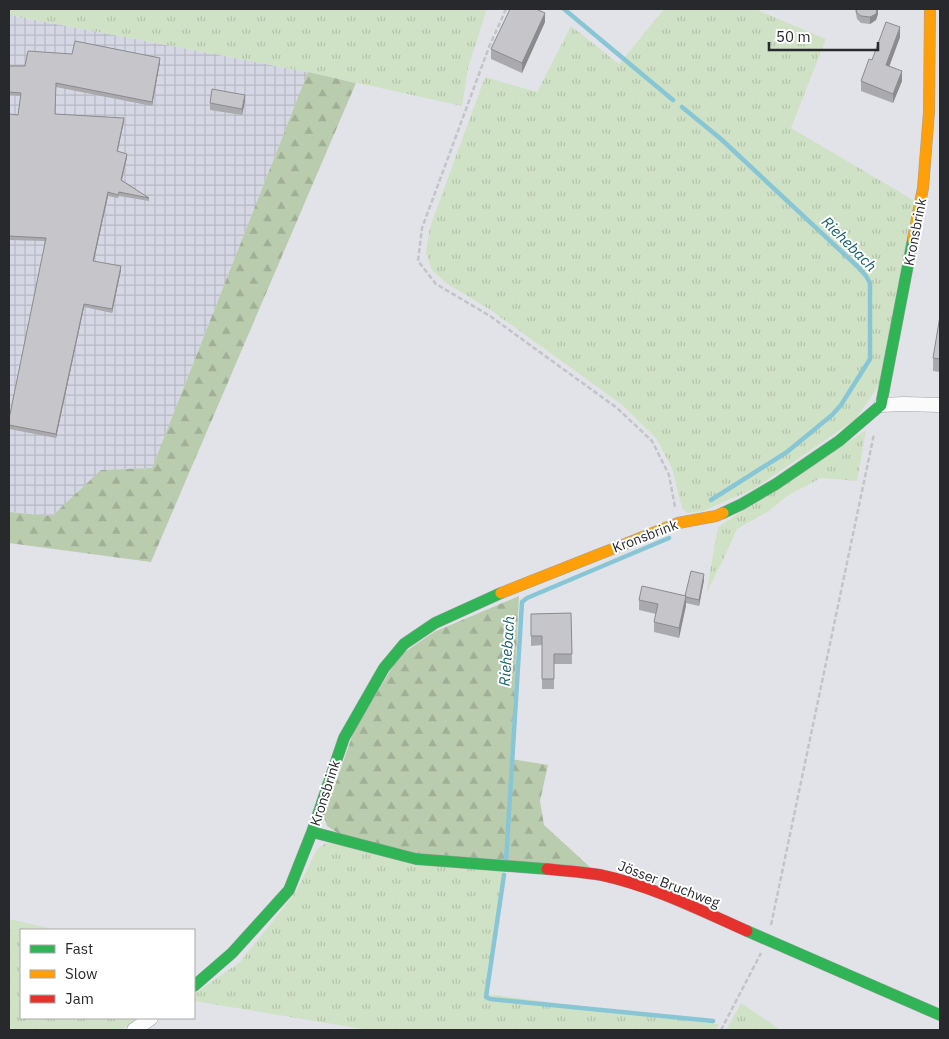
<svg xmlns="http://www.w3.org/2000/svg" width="949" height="1039" viewBox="0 0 949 1039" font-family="'IBM Plex Sans',sans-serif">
	<defs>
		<pattern id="industrial-grid" width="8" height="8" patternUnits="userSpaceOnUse" patternTransform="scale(1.25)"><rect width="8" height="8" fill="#d5d8e4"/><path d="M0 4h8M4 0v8" fill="none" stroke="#b7b9c4"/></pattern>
		<pattern id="grass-tufts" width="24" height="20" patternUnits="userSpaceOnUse" patternTransform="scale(1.25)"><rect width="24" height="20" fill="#d0e2c5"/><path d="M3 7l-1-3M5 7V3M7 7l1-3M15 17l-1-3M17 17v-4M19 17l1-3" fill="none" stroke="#b3c2a9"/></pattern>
		<pattern id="forest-firs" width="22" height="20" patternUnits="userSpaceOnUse" patternTransform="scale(1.25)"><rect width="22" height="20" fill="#baccae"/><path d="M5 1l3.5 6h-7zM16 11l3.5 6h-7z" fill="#a0af96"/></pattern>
	</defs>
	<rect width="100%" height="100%" fill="#e2e3e9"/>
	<path fill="url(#industrial-grid)" d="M9,15L308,72L152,468L101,471L52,516L9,512Z"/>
	<path fill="url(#grass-tufts)" d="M9,9H487L468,68L462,106L308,72L9,15Z
		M664,9H755L826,39L791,128L920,204L881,382L856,419L754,489L703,511L687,513L682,508L672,468L656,438L621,404L492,311L446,283L432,270L426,252L430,227L485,77L537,92L571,26L619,64Z
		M866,430L857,481L821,478L787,496L769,511L737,529L722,562L706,594L718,527Z
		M326,843L505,870L486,994L719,1024L716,1030H368L194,1001V994L240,962L296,892L317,849Z
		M9,919L57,930H21V1018H139L122,1030H9Z
		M741,1003L781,1030H726Z"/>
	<path fill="url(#forest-firs)" d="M308,72L356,83L151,562L9,543V512L52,516L101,470L152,468Z
		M519,596L511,759L548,765L540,801L544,825L592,869L416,856L338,833L327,826L324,816L354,731L399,656L434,632Z"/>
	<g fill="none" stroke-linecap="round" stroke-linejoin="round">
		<path stroke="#88c6d6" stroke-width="4.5" d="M564,9L673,100
			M682,107L721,139L858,267L866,276L870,283V359L841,405L832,415L787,452L711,500
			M506,861L522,602L527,598L669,538
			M504,875L486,997L490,999L713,1021"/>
		<defs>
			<path id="street" d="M881,405L904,404L940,405
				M134,1030L151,1018"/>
			<path id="fast" d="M723,513L742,504L776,484L839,441L881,405L913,239
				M312,832L416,859L547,869
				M747,931L940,1015
				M194,986L232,953L289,890L312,832L344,738L384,668L404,644L435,623L501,593"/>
			<path id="slow" d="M913,239L923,188L929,112L930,9
				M501,593L678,523L716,516L723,513"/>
			<path id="jam" d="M547,869C565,871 583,872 601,875C652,886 700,910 747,931"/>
		</defs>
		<use href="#street" stroke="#a1a2a6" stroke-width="15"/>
		<use href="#fast" stroke="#a1a2a6" stroke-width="12"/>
		<use href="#slow" stroke="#a1a2a6" stroke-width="12"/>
		<use href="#jam" stroke="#a1a2a6" stroke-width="12"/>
		<path stroke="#c3c4c6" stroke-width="2.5" stroke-dasharray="5 2.5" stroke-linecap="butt" d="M506,9L489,47L422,228L418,261L436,284L490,316L617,408L652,441L669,475L675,507
			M771,925L874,434
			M721,1030L761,953"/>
		<use href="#street" stroke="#fbfbfc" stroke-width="14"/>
		<use href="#fast" stroke="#30b455" stroke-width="11"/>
		<use href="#slow" stroke="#ff9f0a" stroke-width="11"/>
		<use href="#jam" stroke="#e5322d" stroke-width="11"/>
	</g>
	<path fill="#aaa9ad" d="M855,9H878V14L876,20L870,24L861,23L857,19Z
		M545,22L522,73L491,59V49Z
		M900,37L889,67L902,81L893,103L861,91V81L872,60Z
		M160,62L152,106L56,87L55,114L124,121L117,151L127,157L122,180L149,198V201L119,196L118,198L108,196L94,261L121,270L112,313L84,307L56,438L9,429V419L46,241L9,240V114L18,115L21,96L9,95V66H25Z
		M245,101L242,115L210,110V103Z
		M940,316V372L933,371V358Z
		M704,580L699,606L686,603L679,638L654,632V622L656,614L639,610V600L685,596Z
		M571,613L572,664H554V689H542V645L531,646V614Z"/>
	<path fill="#8b8a8d" d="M878,9V14L876,20L870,24V17Z
		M545,13V22L522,73V63Z
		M900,27V37L886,75V65Z
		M160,58V62L152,106V102Z
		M902,71V81L893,103V94Z
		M245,95V101L242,115V109Z
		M124,118V121L117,155V151Z
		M127,154V157L121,183V180Z
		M108,192V196L93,264V261Z
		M121,266V270L112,313V309Z
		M84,304V307L56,438V434Z
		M704,574V580L699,606V600Z
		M686,596V606L679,638V628Z"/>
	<path fill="#c6c5c9" stroke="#8b8a8d" d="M510,9H536L545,13L522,63L491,49Z
		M856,9H877L876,14L870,17L861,16L857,13Z
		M886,22L900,27L886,65L902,71L893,94L861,81L869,59L872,60Z
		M75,41L160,58L152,102L56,83L55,114L124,118L117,151L127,154L121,180L149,198L119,192L118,195L108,192L93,261L121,266L112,309L84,304L56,434L9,425V419L46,238L9,236V114L18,115L21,93L9,92V66H25L28,51L72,54Z
		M212,89L245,95L242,109L210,103Z
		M940,316V359L933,358Z
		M691,571L704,574L699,600L686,597V596H685Z
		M642,586L686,596L679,628L654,622L658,604L639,600Z
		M571,613L572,654H554V679H542V636H531V614Z"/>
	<g text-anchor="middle" stroke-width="4" stroke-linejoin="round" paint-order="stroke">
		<g font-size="14" fill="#27292c" stroke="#fff">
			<text transform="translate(915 232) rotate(-79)" y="5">Kronsbrink</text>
			<text transform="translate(645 536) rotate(-21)" y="5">Kronsbrink</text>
			<text transform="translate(325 793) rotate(-72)" y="5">Kronsbrink</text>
			<text transform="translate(669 884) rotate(21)" y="5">Jösser Bruchweg</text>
		</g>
		<g font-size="15" font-style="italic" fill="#145e6c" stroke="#fff">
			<text transform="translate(849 244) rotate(45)" y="5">Riehebach</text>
			<text transform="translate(507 651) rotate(-86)" y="5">Riehebach</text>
		</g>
	</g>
	<rect width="949" height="1039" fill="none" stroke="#27292c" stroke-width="20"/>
	<rect x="20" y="929" width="175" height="90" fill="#ffffff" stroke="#a9a9ab"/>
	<rect x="30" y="945" width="25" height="8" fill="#30b455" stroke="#a9a9ab"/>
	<text x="65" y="954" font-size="15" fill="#27292c">Fast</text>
	<rect x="30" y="970" width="25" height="8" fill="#ff9f0a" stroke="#a9a9ab"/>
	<text x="65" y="979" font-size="15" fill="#27292c">Slow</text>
	<rect x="30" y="995" width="25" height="8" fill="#e5322d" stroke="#a9a9ab"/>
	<text x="65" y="1004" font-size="15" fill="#27292c">Jam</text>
	<path d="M769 42v8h109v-8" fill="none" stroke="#27292c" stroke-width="2.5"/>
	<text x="776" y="42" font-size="15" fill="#27292c" stroke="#ffffff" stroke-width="4" paint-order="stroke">50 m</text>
</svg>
